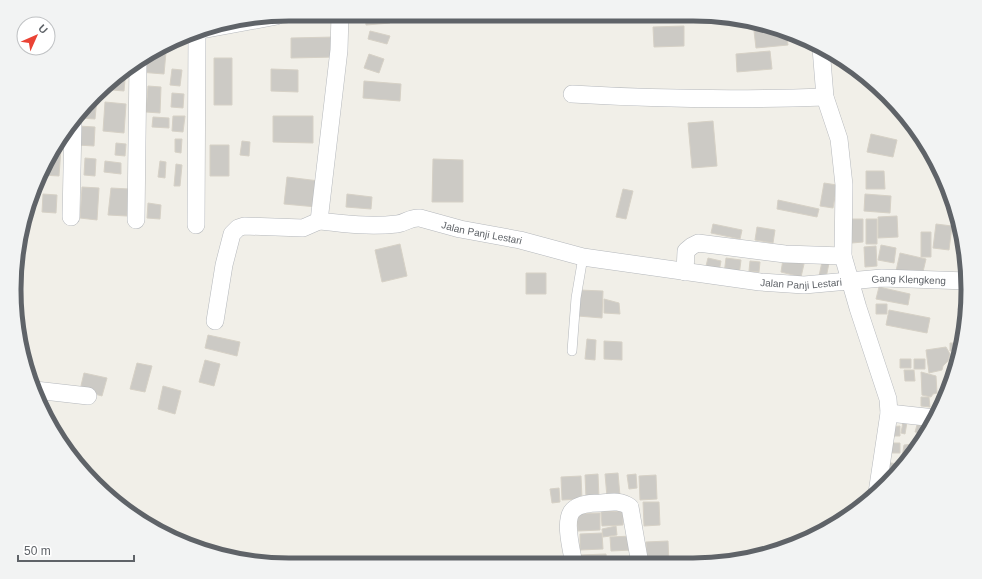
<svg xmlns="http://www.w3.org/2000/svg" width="982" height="579" viewBox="0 0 982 579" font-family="Helvetica,sans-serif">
	<rect width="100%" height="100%" fill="#f1efe8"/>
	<path fill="#cccac5" stroke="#d6d1c6" d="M365,14H389L390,23L366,25Z
		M684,26V46L654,47L653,27Z
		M778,28L786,31L788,45L756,48L754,31Z
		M370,31L390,36L387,44L368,39Z
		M335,37L336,57L291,58V38Z
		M770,51L772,69L737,72L736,54Z
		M158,52H166L164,74L139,72L140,61Z
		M369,54L384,59L379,73L364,68Z
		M214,58H232V105H214Z
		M126,69L124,91L112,90V81Z
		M172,69L182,70L180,86L170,85Z
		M271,69L298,70V92L271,91Z
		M364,81L401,84L400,101L363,98Z
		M148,86L161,87L160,113L146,112Z
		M172,93L184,94L183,108L171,107Z
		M97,98L95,119L80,118L81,115Z
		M105,102L126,104L124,133L103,131Z
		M173,116H185L183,132L172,131Z
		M273,116H313V143L273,142Z
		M153,117L169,118V128L152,127Z
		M713,121L717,166L692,168L688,123Z
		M78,126L95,127L94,146L77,145Z
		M871,134L897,140L893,157L867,152Z
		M62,135L59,176L42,175L61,136Z
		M175,139H182L181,153L175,152Z
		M242,141L250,142L249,156L240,155Z
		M116,143L126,144L125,156L115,155Z
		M210,145H229V176H210Z
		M85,158L96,159L95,176L84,175Z
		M433,159L463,160V202H432Z
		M105,161L121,163V174L104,172Z
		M160,161L166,162L165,178L158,177Z
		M176,164L182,165L180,186H174Z
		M866,171H884L885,189H866Z
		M287,177L319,181L317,207L284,204Z
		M824,183L837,185L833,208L820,206Z
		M82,187L99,188L97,220L80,218Z
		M111,188L129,189L127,216L108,215Z
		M623,189L633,191L626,219L616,217Z
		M43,194L57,195L56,213L42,212Z
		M347,194L372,197L371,209L346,207Z
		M865,194L891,196L890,213L864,211Z
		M778,200L819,209L817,217L777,209Z
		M148,203L161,205L160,219L147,218Z
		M897,216L898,237L878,238V217Z
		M851,219H863V242L852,243Z
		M866,219H877V244H866Z
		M713,224L742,230L740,239L711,233Z
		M936,224L952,226L949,250L933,248Z
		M757,227L775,230L773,243L755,240Z
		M921,232H931V257H921Z
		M400,244L407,276L382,282L375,250Z
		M881,245L896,248L894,263L878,260Z
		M876,246L877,266L865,267L864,247Z
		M900,253L926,259L922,276L896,271Z
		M823,257L830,258L825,283L818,281Z
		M708,258L721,261L719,272L705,270Z
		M726,258L741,260L739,276L724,274Z
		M783,259L804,264L801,277L781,272Z
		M750,261L760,262L759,272L749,271Z
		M526,273H546V294H526Z
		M16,277L20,278L16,294L14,290Z
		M879,287L910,294L908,305L876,299Z
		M962,287L968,288L966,311L958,310Z
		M579,290L603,291L602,318L578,316Z
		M604,299L619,303L620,314L604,313Z
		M876,304H887V314H876Z
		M889,310L930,318L927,333L886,325Z
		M208,335L240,342L237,356L205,348Z
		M587,339L596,340L595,360L585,359Z
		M604,341L622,342V360L604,359Z
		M950,343H963L960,351H950Z
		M946,347L950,354L948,361L943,366L942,370L929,373L926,350Z
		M900,359H911V368H900Z
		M914,359H925V369H914Z
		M205,360L220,364L214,386L199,382Z
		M137,363L152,366L145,392L130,389Z
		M904,370H914L915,381H905Z
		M921,372L936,376L937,393L933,394L931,397L922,395Z
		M84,373L107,378L102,396L80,390Z
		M163,386L181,391L175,414L158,409Z
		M921,397H929L930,407L921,406Z
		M903,422H907L905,434L901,433Z
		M917,425L930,427L926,434L915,432Z
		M900,426V436H889V427Z
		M918,433L926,435L917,448L916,447Z
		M888,443H900V453H889Z
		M914,444V449H916L908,459L902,458L904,445Z
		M886,462L902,465L891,478L883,476Z
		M618,473L620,496L607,497L605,474Z
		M598,474L599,498H586L585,475Z
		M636,474L637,488L629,489L627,475Z
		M656,475L657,499L640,500L639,476Z
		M581,476L582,499L562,500L561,477Z
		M559,488L560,502L552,503L550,489Z
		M643,502H659L660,525L644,526Z
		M623,511V525L602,526L601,512Z
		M600,513V530L578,531L577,514Z
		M616,526L617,535L603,537L602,529Z
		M602,533L603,549L580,550V534Z
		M632,536V550L611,551L610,537Z
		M668,541L669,563L647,564L646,542Z
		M606,554L607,564H582L581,555Z
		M613,558H631V564H613Z"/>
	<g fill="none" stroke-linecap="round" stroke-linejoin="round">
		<defs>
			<path id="service" d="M572,351L576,298L583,257"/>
			<g id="minor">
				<path id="s1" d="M340,14L339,50L319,221C345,224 370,227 397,224C406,223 410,217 420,218L460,229L520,240L583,257L760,282L804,285L882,278L967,281"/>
				<path d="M196,31L277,16"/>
				<path d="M821,48L825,97L839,139L844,185L843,256L858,308L888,399L889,413L877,493"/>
				<path d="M572,94C657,99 740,100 825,97"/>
				<path d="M71,217L73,123"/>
				<path d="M136,220L138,62"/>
				<path d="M196,225L197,31"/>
				<path d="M685,272L686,251L692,246L698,243L785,254L843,256"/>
				<path d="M215,321L224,265L232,234L238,228L244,226L303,228L319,221"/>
				<path d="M35,390L88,396"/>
				<path d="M889,413L935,418"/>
				<path d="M574,564C572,552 563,520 573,510C579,504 592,503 600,503C611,502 621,500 630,507L640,564"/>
			</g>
		</defs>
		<use href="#service" stroke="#b5b8bc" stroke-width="10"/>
		<use href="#minor" stroke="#b5b8bc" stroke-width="18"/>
		<use href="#service" stroke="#fff" stroke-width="9"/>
		<use href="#minor" stroke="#fff" stroke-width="17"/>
	</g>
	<g text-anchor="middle" stroke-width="3" stroke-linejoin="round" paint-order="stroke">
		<g font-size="10" fill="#5f6368" stroke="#fff">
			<text dy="4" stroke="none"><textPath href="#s1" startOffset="374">Jalan Panji Lestari</textPath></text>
			<text dy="4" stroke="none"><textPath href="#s1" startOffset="806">Gang Klengkeng</textPath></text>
			<text dy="4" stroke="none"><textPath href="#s1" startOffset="698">Jalan Panji Lestari</textPath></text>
		</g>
	</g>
	<path d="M0 0H982V579H0ZM289 21H693A268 268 0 0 1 961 289V290A268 268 0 0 1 693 558H289A268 268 0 0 1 21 290V289A268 268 0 0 1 289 21Z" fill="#f2f3f3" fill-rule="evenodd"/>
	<path fill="none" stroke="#5f6368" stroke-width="5" d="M289 21H693A268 268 0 0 1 961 289V290A268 268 0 0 1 693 558H289A268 268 0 0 1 21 290V289A268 268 0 0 1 289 21Z"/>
	<g transform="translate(36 36) rotate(45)"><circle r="19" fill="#ffffff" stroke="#bfc1c3"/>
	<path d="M0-3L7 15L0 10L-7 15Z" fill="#ea4335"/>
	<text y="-6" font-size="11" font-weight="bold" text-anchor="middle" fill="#5f6368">U</text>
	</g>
	<path d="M18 555v6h116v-6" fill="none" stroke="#5f6368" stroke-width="2"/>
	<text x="24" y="555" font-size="12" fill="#5f6368" stroke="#ffffff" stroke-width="3" paint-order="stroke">50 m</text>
</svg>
